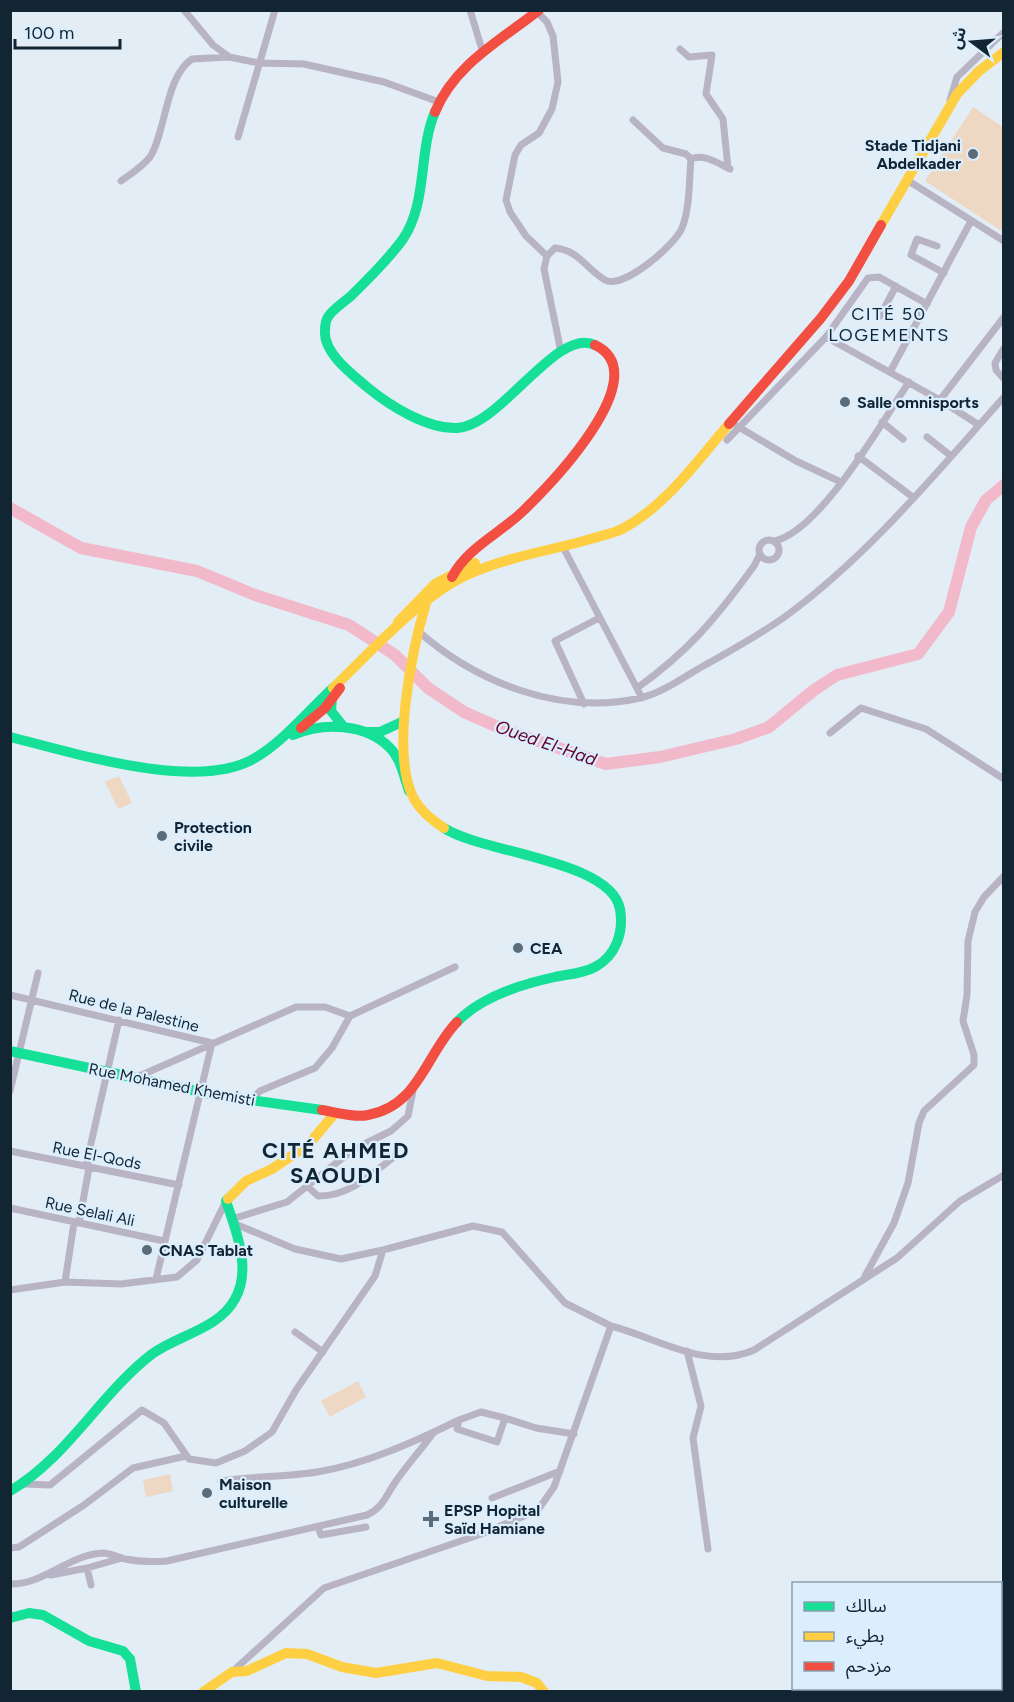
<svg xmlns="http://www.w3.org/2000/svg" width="1014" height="1702" viewBox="0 0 1014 1702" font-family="Figtree,'Noto Sans Arabic',sans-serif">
	<rect width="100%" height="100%" fill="#e3edf5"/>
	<path fill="#eed8c4" d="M973,107L1003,127V232L925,181Z
		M119,776L132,803L118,809L105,782Z
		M358,1381L366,1397L330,1417L321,1401Z
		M170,1474L173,1491L146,1497L143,1480Z"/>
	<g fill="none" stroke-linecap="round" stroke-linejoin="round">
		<path stroke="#f2b9cb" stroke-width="12" d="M10,508L81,548L197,571L255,595L349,625L395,655L428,688L464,712L505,730L606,764L660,757L736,739L769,727L814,690L837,675L918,654L949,612L971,527L986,500L1004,485"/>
		<path stroke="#b8b3c5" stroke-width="7" d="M184,10L213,45L228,56
			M470,10L483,53
			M537,12L547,22L553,36L558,82L552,109L539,133L521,145L515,155L506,200L510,212L526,236L547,256
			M680,49L689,57L712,55L706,94L723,119L728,168
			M950,100L957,77L1004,32
			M238,137L275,10
			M691,159C704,153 719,164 730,169
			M907,180L1004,241
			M121,181C131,174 142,167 150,157C166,132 165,77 192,59L229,57L259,63L304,64L384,82L439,102
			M937,246L917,239L911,255L944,273
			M880,316L896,286
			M826,337L940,400L979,425
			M1004,348L995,363L996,370L1004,379
			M561,352L544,269L547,256L555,248C579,250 586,269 605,280C623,290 675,245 682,228C690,208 689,181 691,159L686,154L663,148L633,120
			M890,372L971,221
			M940,400L1004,317
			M882,422L903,439
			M737,426L796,461L841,482
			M927,437L951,456
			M727,440L826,337L868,278L879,277L927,304
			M858,456L914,498
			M759 550a10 10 0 1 1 20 0a10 10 0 1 1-20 0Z
			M775,541C822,529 881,423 909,382
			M563,547L642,698
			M418,631C477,683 561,716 640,698C663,693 685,676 705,665C732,650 761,634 786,616C869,555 936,473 1004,397
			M637,688C689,651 717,617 754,566L760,554
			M584,704L555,641L599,618
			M830,733L861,708L926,729L1004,779
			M10,995L212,1043
			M137,1077L296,1007H325L350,1016
			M10,1091L38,973
			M250,1101L260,1091L315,1068L332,1048L350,1016L455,967
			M10,1151L179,1185
			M307,1186L318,1196C348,1197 372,1174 395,1156
			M10,1208L164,1241
			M232,1219L287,1202L354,1149L391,1131L408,1116L413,1091
			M79,1223L89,1168L87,1161L119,1020
			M865,1276L894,1223L908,1183L919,1123L924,1111L974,1065V1055L963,1021L967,995L968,941L975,912L984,897L1004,876
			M156,1279L212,1043
			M65,1282L74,1223
			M10,1290L65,1282L121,1284L177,1277L197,1260L226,1201
			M611,1326C658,1338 706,1371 754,1350L897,1258L960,1201L1004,1175
			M295,1332L323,1352
			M687,1351L701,1406L693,1438L708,1549
			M459,1420L481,1412L505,1418
			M221,1481C253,1476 286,1477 317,1472C366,1464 414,1442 459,1420L457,1429L497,1442L505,1418L536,1428L574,1434
			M24,1484L50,1485L142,1410L164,1423L189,1459L216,1463L245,1451L272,1432L296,1390L375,1276L383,1250L341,1259L295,1249L233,1223
			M492,1498L560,1471
			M318,1527L321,1535L366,1527
			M10,1548L19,1547L84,1505L133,1468L186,1456
			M87,1568L122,1558
			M51,1575L87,1568L91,1585
			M10,1584C44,1585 69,1554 103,1553C110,1553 118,1557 125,1559C140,1562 153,1562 167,1561L367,1515C382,1508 385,1498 394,1484C406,1466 421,1450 434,1432
			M232,1672L324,1588L484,1533L538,1510L554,1487L611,1326L565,1303L502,1232L473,1226L383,1250
			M979,1688L981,1692"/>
		<path stroke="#16e098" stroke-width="10" d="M435,112C418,152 428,202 403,239C388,260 369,278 351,296C344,302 332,310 328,317C326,320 325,327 325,331C323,353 353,375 367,387C390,406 427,429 457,428C501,426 557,326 595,345
			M332,698L331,711L343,726
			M365,732H380L404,721
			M293,735C323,722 366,723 390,748C401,759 404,777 409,791
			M10,737C72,752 197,793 255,758C284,741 308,711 333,688
			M444,828C482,853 611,860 620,909C624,932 616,956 595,967C582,974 568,974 555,977C522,984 481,997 457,1022
			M10,1051L215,1095L322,1110
			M10,1491C67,1458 100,1394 152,1354C178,1335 219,1329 235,1299C252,1269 236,1231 226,1201L228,1199
			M10,1618L29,1613L43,1615L89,1641L123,1651L130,1659L136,1692"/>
		<path stroke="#ffcf43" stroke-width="10" d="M881,225L957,94L979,71L1004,52
			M426,603C412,650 390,754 414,799C421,811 433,821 444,828
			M398,622L435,584L475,563
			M333,688C373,650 419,597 469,574C507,557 548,551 587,540C599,536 612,534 622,529C666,506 697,461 729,424
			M228,1199L246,1181L272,1169L309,1144L335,1113
			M203,1692L232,1672L247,1671L286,1653L307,1654L342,1667L376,1673L437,1663L487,1676L521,1677L537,1683L544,1692"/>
		<path stroke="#f24e42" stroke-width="10" d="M435,112C455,64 500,41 539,10
			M729,424L821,318L849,281L881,225
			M452,577C467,548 499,534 522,512C549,486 658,375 595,345
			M301,728L325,708L340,688
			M322,1110C335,1112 354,1118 368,1115C419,1106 426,1054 457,1022"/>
	</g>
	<g fill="#5b6b77" stroke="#dbeefd" stroke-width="2">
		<circle cx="973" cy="154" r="6"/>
		<circle cx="845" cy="402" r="6"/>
		<circle cx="162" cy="836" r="6"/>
		<circle cx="518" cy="948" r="6"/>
		<circle cx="147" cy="1250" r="6"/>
		<circle cx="207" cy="1493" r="6"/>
		<path d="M428 1510h6v6h6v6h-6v6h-6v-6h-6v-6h6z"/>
	</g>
	<g text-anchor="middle" stroke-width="4.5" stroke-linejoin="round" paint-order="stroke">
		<g font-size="16" font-weight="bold" fill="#122533" stroke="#dbeefd" text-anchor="start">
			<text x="961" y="151" text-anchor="end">Stade Tidjani<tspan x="961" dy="18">Abdelkader</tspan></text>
			<text x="857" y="408">Salle omnisports</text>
			<text x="174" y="833">Protection<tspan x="174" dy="18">civile</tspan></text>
			<text x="530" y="954">CEA</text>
			<text x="159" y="1256">CNAS Tablat</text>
			<text x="219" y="1490">Maison<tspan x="219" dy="18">culturelle</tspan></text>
			<text x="444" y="1516">EPSP Hopital<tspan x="444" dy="18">Saïd Hamiane</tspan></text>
		</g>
		<g font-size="16" fill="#122533" stroke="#dbeefd">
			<text transform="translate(134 1010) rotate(14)" y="6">Rue de la Palestine</text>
			<text transform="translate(172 1084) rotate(11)" y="6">Rue Mohamed Khemisti</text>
			<text transform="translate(97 1155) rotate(11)" y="6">Rue El-Qods</text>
			<text transform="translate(90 1211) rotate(12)" y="6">Rue Selali Ali</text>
		</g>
		<g font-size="18" letter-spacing="1.5" fill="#122533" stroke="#dbeefd">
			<text x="889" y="320">CITÉ 50<tspan x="889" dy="21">LOGEMENTS</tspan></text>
		</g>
		<g font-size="18" font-style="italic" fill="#62002c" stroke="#dbeefd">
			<text transform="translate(546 743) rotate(19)" y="6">Oued El-Had</text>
		</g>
		<g font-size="22" font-weight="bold" letter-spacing="1.5" fill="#122533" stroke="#dbeefd">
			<text x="336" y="1158">CITÉ AHMED<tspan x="336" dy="25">SAOUDI</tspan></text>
		</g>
	</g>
	<rect width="1014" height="1702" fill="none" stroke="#122533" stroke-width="24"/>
	<rect x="792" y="1582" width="210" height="108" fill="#dbeefd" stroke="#8b9eac" stroke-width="1.5"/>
	<rect x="804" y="1602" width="30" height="9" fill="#16e098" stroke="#8b9eac" stroke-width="1.5"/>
	<text x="846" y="1612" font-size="18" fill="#122533">سالك</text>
	<rect x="804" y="1632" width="30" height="9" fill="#ffcf43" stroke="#8b9eac" stroke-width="1.5"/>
	<text x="846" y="1642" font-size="18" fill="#122533">بطيء</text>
	<rect x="804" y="1662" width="30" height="9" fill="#f24e42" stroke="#8b9eac" stroke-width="1.5"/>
	<text x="846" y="1672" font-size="18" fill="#122533">مزدحم</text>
	<g transform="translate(972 42) rotate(286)" stroke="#dbeefd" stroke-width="4.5" paint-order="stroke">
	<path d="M0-4.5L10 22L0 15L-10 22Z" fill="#122533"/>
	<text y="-9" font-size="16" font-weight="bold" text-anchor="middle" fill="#122533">ش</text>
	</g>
	<path d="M15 39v9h105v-9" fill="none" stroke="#122533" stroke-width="3"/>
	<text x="24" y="39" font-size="18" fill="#122533" stroke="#dbeefd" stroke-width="4.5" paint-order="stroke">100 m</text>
</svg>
